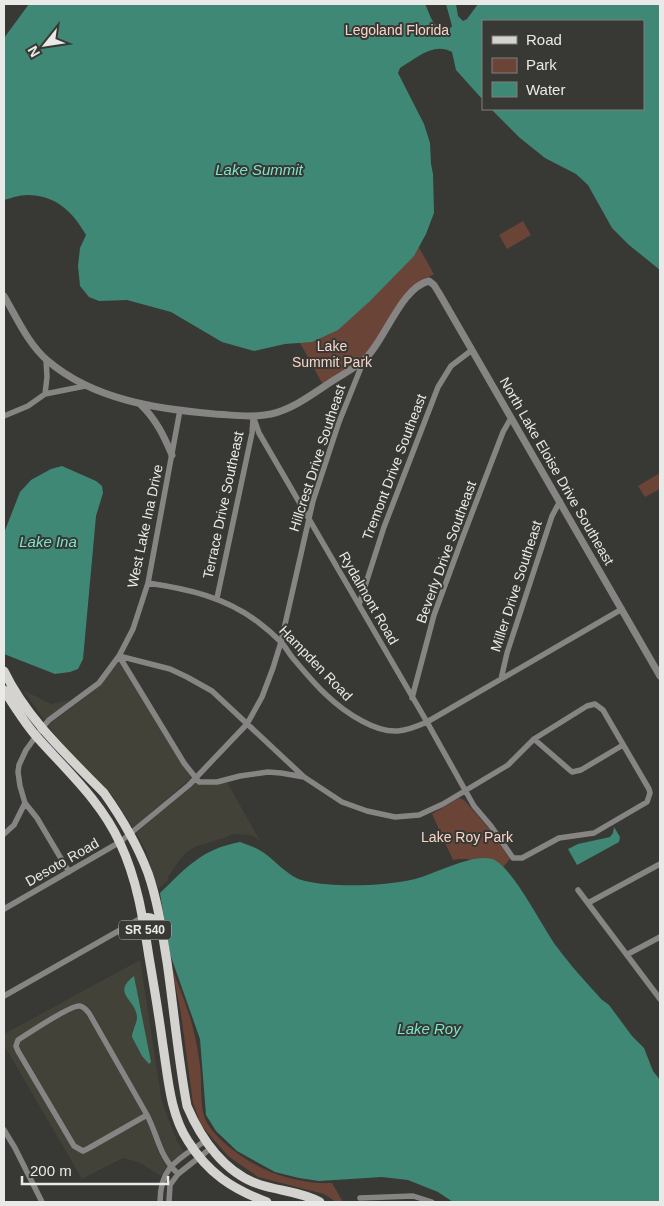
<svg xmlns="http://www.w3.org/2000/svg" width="664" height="1206" viewBox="0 0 664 1206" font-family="Helvetica,sans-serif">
	<rect width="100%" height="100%" fill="#383834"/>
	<path fill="#424238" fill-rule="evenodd" d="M119,661L191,778L133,828L112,795L56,737L48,725L95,690Z
		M23,690L51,704L71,700L45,721Z
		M195,782L199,784L206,785L227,782L260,841L251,835L232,834L224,838L197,846L188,851L181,858L168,877V880L158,889L146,851L136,833Z
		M140,960L162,1102L177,1141L184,1152L171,1162L163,1150L155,1125L92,1011L86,1005L81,1003L17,1038L16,1053L72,1148L84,1153L146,1119L153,1135L158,1152L167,1167L161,1176L140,1163L123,1158L82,1179L4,1045V1034ZM134,977L143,1026L151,1062L132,1031L136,1025L137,1018Z
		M80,1009L87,1014L143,1114L83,1148L76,1144L19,1046L21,1041L39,1030L71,1011Z"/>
	<path fill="#6b4438" d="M523,221L531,235L507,249L499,235Z
		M418,246L434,274L416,284L369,351L360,360L323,385L299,341Z
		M660,473V489L645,497L638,486Z
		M459,798L464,800L492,832L510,859L499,872C483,864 471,856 453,860L432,814Z
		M172,967C177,983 184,998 189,1014C194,1030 198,1049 200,1066C202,1080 200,1103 204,1116C211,1139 254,1167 276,1174C294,1180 313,1184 332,1183L343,1202H336L324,1194L258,1177L228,1156L201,1125L193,1103L181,1014Z"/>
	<path fill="#408876" d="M29,4H386L387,5L389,4H425C432,18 430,25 448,31L452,26L446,4H456L458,16L463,21L467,19L478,4H660V270L629,245L612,228L588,185L576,174L545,158L520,138L491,109H643V21H483V100L456,70L452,52C433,42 417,58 400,68L398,73L424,124L430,143L431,164L433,174L434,213L426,234L414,256L370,301L338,330L312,342L285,344L254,351L222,342L171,312L127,300L99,301L89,297L80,286L78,266L80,248L86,235C73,212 56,195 27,195C20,195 11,198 4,200V38Z
		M62,466L96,481L102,486L103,493L96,516L83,659L78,669L70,672L55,674L4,654V533L20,492L31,480L51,469Z
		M614,827L620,837L619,842L577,865L568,849L578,844L610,837L613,833Z
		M240,842C247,845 255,847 261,851C276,860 287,877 305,881C336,888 385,886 415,879C434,874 473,853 492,859C512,865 543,929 557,947C570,965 586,982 601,999L609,1005L632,1036L644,1048L653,1071L660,1080V1202H453L438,1192L408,1180L382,1177L319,1181L299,1178L275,1172L237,1151L216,1131L206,1115L200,1039L170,954L160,893C187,867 202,849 240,842Z
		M134,976L151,1062L149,1064L142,1056L132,1037C132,1030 137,1024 137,1017C136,999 111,994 134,976Z"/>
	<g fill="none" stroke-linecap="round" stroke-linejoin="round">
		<path stroke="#868584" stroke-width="5.5" d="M45,394L47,377L46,359
			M4,416L28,406L45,394L85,386
			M148,583C188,589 225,597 258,622C266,628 274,635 281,642C285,646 288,652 292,657C313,682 333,706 362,721C373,727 385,732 398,731C408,730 418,726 427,722L622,609
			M217,598L252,433L253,419
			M359,605L384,527L438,387L451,366L472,350
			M119,656L184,763L199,782H217L240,776L268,772L281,773L304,777L342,802L367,811L395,817L419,815L443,804L508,765L534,739L587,706L595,704L603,710L649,789L650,793L647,802L594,833L559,838L522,858H513L491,826L474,806L427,722L259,433L253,416
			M119,656L170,669L187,677L212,691L304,777
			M501,679L507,653L552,516L560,501
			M412,698L434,615L462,539L503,432L511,418
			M534,739L572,772L581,770L623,745
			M25,803L37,818L69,872
			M4,834L14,825L25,803L20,786L18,772L19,765L26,750L42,728L49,720L99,683L119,656L133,629L148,583L180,410
			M578,890L660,999
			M588,903L660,864
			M4,909L120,842L189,785L247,724L262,697L273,668L281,642L313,501L339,422L364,360
			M628,954L660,937
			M4,996L143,917
			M147,1115L89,1148L83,1151L74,1146L18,1051L16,1046L18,1040C29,1033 69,1006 79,1006C84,1006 86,1010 89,1013L147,1115C159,1138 158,1154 178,1174
			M4,1130L15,1148L42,1202
			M360,1198L413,1196L432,1202
			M160,1202C160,1166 179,1159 205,1141
			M169,1202L170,1185L178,1174L211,1148"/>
		<path stroke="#868584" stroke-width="7" d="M4,296C17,318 28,344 48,361C94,400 157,409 215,414C234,415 252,418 271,414C294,409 315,392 334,380C344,374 354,368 363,361C385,342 400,288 429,281L434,285L439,293L660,676
			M140,404C156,419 164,436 172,455"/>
		<path stroke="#d5d3d0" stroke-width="9" d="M4,671C27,719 67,755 104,793C121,817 137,844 148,873C158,902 162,932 167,962C174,1010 178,1059 187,1106C201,1139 225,1174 261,1185C280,1191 302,1192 320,1202
			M4,690C14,706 24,722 36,736C67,771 101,801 120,843C137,879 143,918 149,957C154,986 159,1016 163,1046C168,1077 170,1114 188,1141C208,1173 232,1189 267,1202
			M143,917L151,918L159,932"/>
	</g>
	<g text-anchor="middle" stroke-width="4" stroke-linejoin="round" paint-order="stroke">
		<rect fill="#383834" stroke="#b4b4b1" stroke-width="1" x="119" y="920.5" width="52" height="19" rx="4"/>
		<g font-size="12" font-weight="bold" fill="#e9e9e7">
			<text x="145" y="934">SR 540</text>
		</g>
		<g font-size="14" fill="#f9d5c9" stroke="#383834">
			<text x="397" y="35">Legoland Florida</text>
			<text x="332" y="351">Lake<tspan x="332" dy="16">Summit Park</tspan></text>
			<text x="467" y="842">Lake Roy Park</text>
		</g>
		<g font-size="14" fill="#e9e9e7" stroke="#383834">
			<text transform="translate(317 458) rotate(-72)" y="5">Hillcrest Drive Southeast</text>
			<text transform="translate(394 467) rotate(-69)" y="5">Tremont Drive Southeast</text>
			<text transform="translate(557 471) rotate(60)" y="5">North Lake Eloise Drive Southeast</text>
			<text transform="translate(223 505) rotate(-78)" y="5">Terrace Drive Southeast</text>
			<text transform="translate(145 526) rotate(-78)" y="5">West Lake Ina Drive</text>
			<text transform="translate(446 552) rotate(-70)" y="5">Beverly Drive Southeast</text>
			<text transform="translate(516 586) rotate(-72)" y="5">Miller Drive Southeast</text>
			<text transform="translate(369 598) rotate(60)" y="5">Rydalmont Road</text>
			<text transform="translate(316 663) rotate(46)" y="5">Hampden Road</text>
			<text transform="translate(62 862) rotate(-30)" y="5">Desoto Road</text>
		</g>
		<g font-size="15" font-style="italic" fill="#7ae6ca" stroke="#383834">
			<text x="259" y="175">Lake Summit</text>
			<text x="48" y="547">Lake Ina</text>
			<text x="429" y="1034">Lake Roy</text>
		</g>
	</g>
	<rect width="664" height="1206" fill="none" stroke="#e9e9e7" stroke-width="10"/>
	<rect x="482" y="20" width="162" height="90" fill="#383834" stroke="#7f7f7c"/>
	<rect x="492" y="36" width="25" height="8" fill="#d5d3d0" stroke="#7f7f7c"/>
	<text x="526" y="45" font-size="15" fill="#e9e9e7">Road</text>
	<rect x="492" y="58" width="25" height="15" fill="#6b4438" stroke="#7f7f7c"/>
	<text x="526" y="70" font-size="15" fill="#e9e9e7">Park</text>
	<rect x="492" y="82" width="25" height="15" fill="#408876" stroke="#7f7f7c"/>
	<text x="526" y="95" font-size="15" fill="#e9e9e7">Water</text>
	<g transform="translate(45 45) rotate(240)" stroke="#383834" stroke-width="4" paint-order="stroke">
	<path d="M0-4L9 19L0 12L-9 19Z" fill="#e9e9e7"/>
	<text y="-8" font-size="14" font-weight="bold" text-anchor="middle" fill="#e9e9e7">N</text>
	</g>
	<path d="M22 1176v8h146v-8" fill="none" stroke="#e9e9e7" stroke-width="2.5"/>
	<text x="30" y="1176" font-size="15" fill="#e9e9e7" stroke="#383834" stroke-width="4" paint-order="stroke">200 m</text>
</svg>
